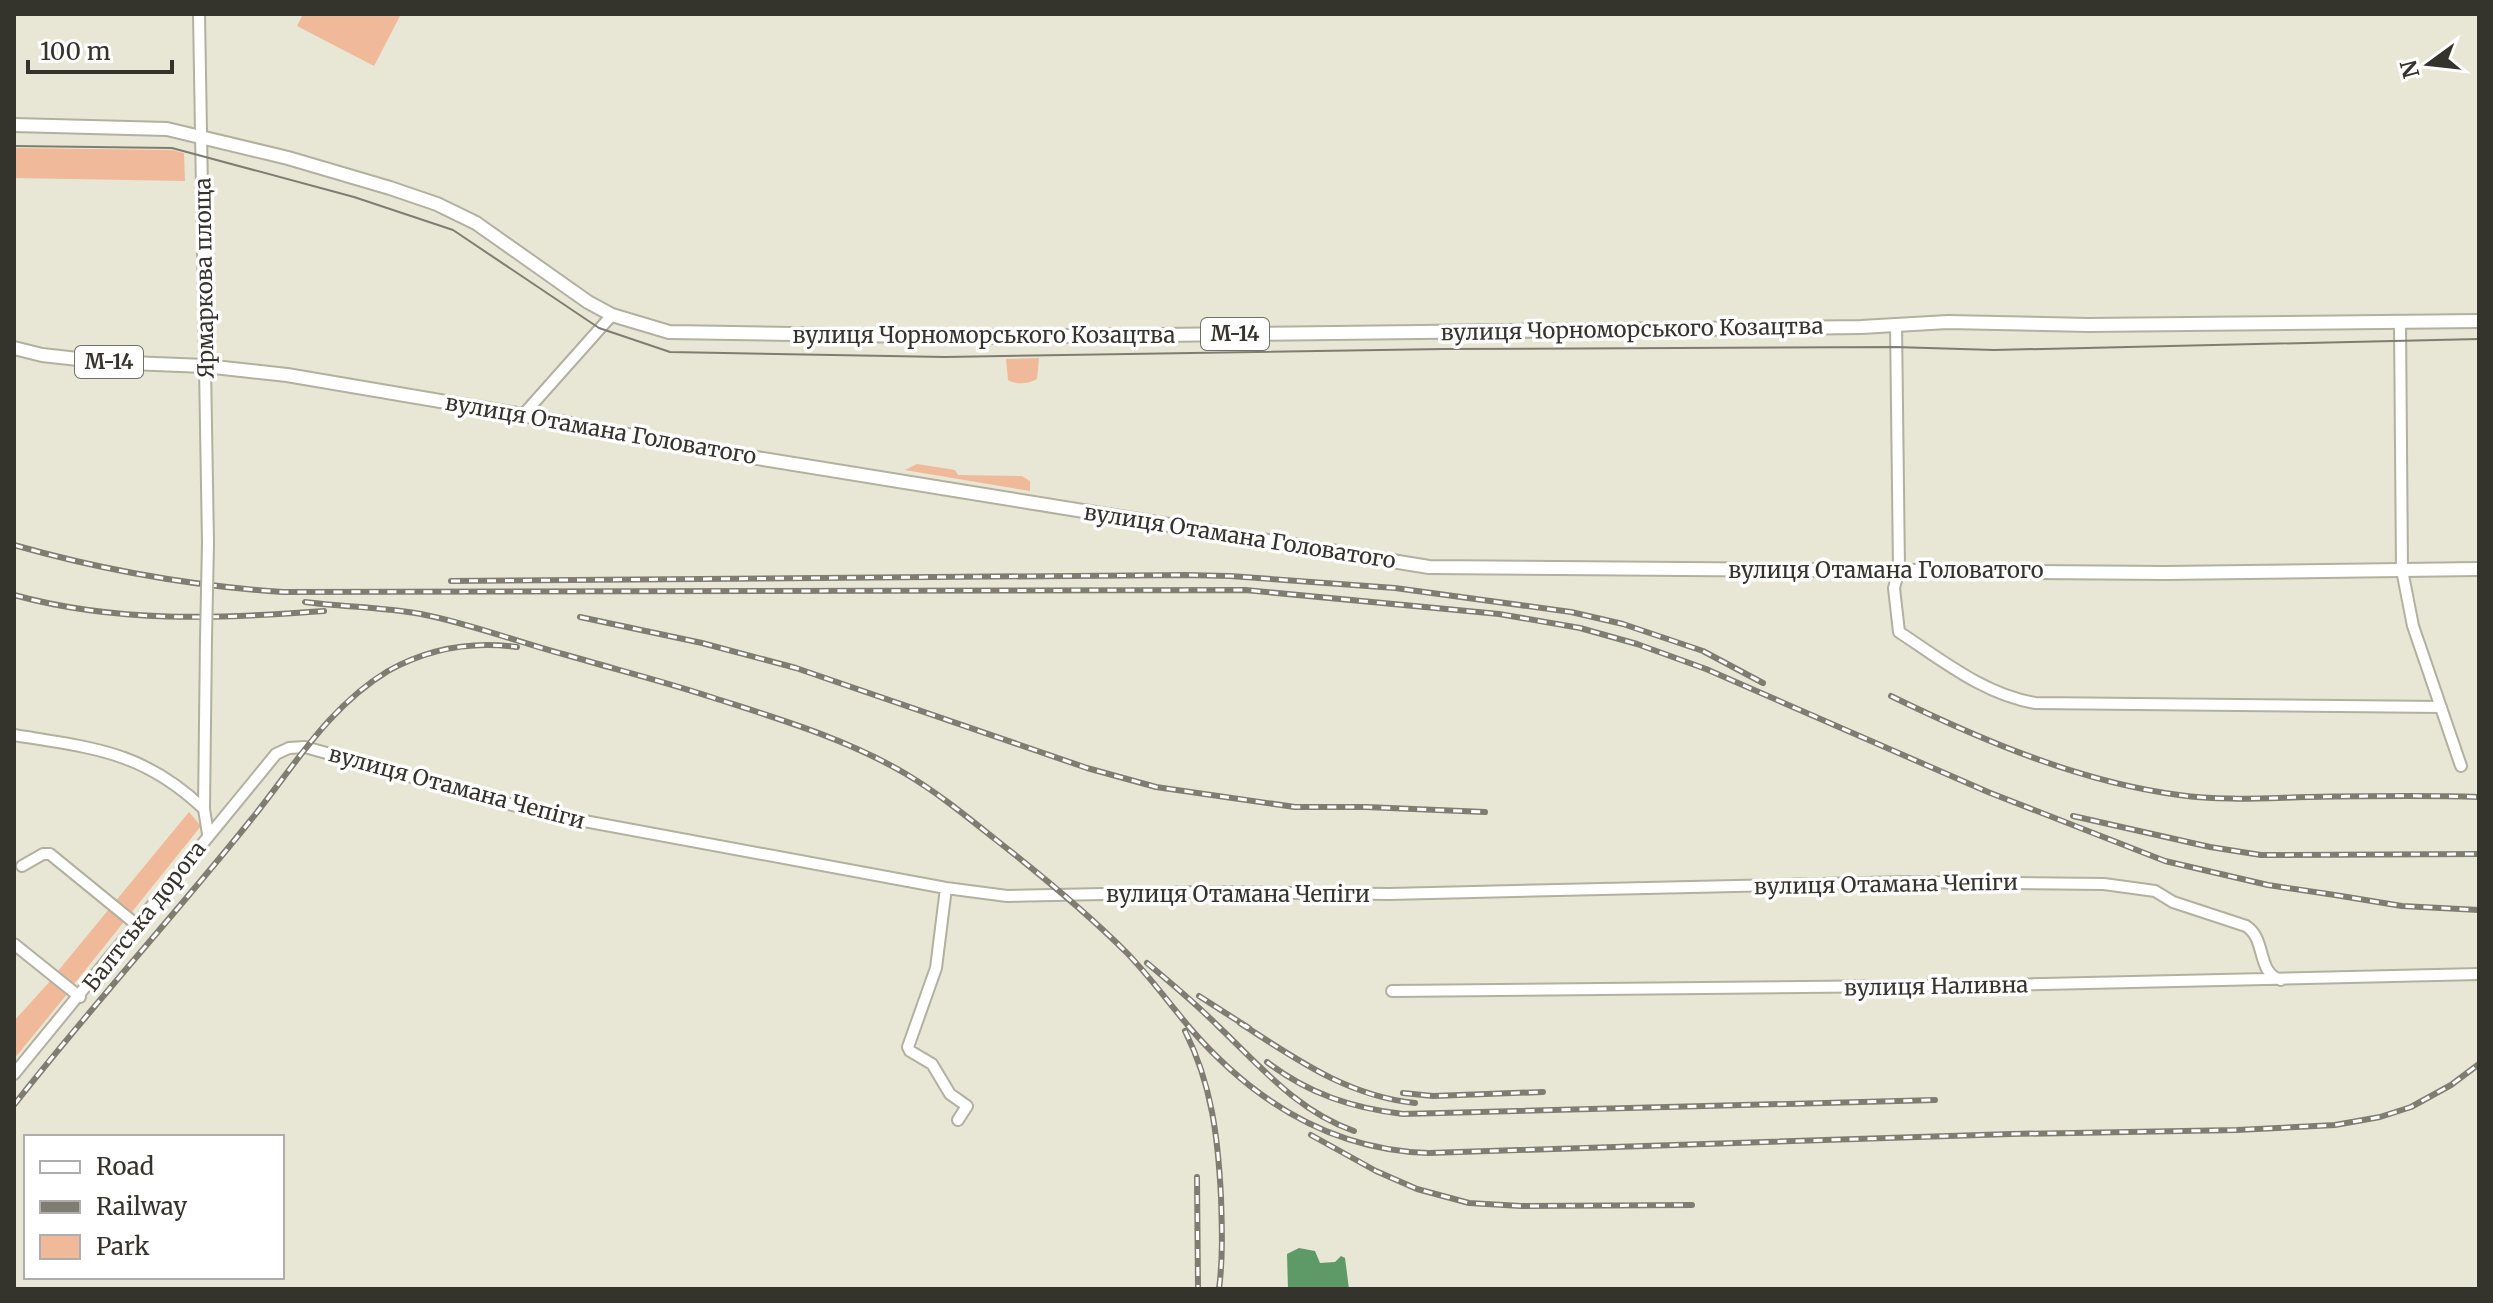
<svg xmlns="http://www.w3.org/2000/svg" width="2493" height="1303" viewBox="0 0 2493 1303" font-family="Merriweather,serif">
	<rect width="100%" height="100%" fill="#e8e6d4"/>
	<path fill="#f0b999" d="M303,14H401L374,66L297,26Z
		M14,148L172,150L184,153L185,181L14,178Z
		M1039,358L1037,379C1029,384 1016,385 1008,380L1006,359Z
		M917,464L955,470L958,475L1022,476L1030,481V491L905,470Z
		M189,812L201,826L74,984L58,971Z
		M52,979L68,993L14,1059V1021Z"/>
	<path fill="#5e9a67" d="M1299,1248L1315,1251L1320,1263L1335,1262L1341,1256L1345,1258L1349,1289H1288L1287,1254Z"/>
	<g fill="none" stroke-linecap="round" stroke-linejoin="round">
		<defs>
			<path id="minor" d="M199,14L208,543
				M2400,322L2402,570L2413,626L2461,766
				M1896,324L1899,569L1894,588L1899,632C1942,660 1983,694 2035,703L2441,707
				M523,415L612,315
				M206,638L204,809L208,834
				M14,735C93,748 143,751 204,809
				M22,866L43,854H50L137,925
				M946,888L936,968L908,1047L910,1051L932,1064L950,1094L967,1106L958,1120
				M14,944L80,997
				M1392,991L2001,985L2479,974
				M14,1074L276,754L289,748L305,747L541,813L946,888L1007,896L1203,892L1389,894L1907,882L2104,884L2155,891L2173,902L2246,926C2267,939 2256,973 2281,980"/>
			<path id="major" d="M14,125L167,129L288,158L390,188L437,204L476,223L588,302L612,315L669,332L976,337L1861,327L1948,322L2088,325L2479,321
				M14,348L42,355L105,362L205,366L287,375L523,415L701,449L1429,567L2166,573L2479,569"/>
		</defs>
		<use href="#minor" stroke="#b2b09f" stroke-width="14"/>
		<use href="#major" stroke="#b2b09f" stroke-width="16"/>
		<use href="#minor" stroke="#fff" stroke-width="10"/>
		<use href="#major" stroke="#fff" stroke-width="12"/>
		<path stroke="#7f7d72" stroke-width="2" d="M14,146L172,148L354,197L453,230L599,328L670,352L945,357L1443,349L1895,347L1994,350L2479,339"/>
		<defs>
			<path id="rail" d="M14,545C102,570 192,586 283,592L1245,590L1499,614L1580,628L1637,644L1706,669L1988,792L2165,861L2268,885L2335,895L2402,906L2479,910
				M451,581L1185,575L1230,576L1395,588L1571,612L1623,624L1703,651L1763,683
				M14,595C116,623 219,619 324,611
				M305,602C343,607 382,607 421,614C472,624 520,643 570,656C618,670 666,682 714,698C779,719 847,739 906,774C938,793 966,816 995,839C1041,875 1086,912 1127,953C1150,977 1169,1003 1190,1028C1253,1101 1331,1150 1429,1153L2011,1134L2237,1130L2335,1125L2380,1117L2411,1107L2451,1085L2479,1064
				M580,617L702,643L796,668L1087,768L1156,787L1295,807H1366L1485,812
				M1891,696C1981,740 2080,782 2179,795C2221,801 2265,798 2308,797C2365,796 2422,795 2479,797
				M2073,816L2210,847L2261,855L2479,854
				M1147,963C1171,983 1195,1003 1217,1025C1259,1065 1297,1111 1354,1131
				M1199,996L1249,1028
				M1240,1023C1296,1059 1347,1096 1415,1103
				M1185,1031C1212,1085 1218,1138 1221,1197C1222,1228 1223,1258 1219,1289
				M1267,1062C1309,1094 1352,1108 1403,1114L1935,1100
				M1403,1093L1433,1096L1543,1092
				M14,1105C90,1008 173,917 250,821C294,767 327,708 388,671C427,649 472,641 517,647
				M1311,1135L1376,1171L1417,1189L1469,1203L1521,1206L1692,1205
				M1197,1177L1198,1289"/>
		</defs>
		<use href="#rail" stroke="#7f7d72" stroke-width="6"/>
		<use href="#rail" stroke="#fff" stroke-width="3" stroke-dasharray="9" stroke-linecap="butt"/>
		<defs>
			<path id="minor-bridge" d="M206,638L208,543"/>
		</defs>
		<use href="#minor-bridge" stroke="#b2b09f" stroke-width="14" stroke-linecap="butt"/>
		<use href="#minor-bridge" stroke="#fff" stroke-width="10"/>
	</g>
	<g text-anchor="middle" stroke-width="7" stroke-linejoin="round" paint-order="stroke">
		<g fill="#fff" stroke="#71706b" stroke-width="2">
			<rect x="1201" y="318" width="68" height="32" rx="6"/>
			<rect x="75" y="346" width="68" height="32" rx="6"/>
		</g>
		<g font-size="20" font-weight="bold" fill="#34332c">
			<text x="1235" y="341">М-14</text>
			<text x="109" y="369">М-14</text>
		</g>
		<g font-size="22" fill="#34332c" stroke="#fff">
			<text transform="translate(204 278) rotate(-91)" y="8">Ярмаркова площа</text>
			<text transform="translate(1632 329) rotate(-1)" y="8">вулиця Чорноморського Козацтва</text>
			<text x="984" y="343">вулиця Чорноморського Козацтва</text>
			<text transform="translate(601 429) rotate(10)" y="8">вулиця Отамана Головатого</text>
			<text transform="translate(1240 536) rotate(9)" y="8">вулиця Отамана Головатого</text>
			<text x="1886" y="578">вулиця Отамана Головатого</text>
			<text transform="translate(457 787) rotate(15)" y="8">вулиця Отамана Чепіги</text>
			<text transform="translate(1886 884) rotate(-1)" y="8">вулиця Отамана Чепіги</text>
			<text x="1238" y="902">вулиця Отамана Чепіги</text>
			<text transform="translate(144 916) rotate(-52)" y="8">Балтська дорога</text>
			<text transform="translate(1936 986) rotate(-1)" y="8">вулиця Наливна</text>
		</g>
	</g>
	<rect width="2493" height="1303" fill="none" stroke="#34332c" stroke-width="32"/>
	<rect x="24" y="1135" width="260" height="144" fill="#ffffff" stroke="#aeadab" stroke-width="2"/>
	<rect x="40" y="1161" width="40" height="12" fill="#ffffff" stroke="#aeadab" stroke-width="2"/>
	<text x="96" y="1175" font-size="24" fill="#34332c">Road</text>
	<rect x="40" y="1201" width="40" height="12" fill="#7f7d72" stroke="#aeadab" stroke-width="2"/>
	<text x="96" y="1215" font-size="24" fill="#34332c">Railway</text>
	<rect x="40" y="1235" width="40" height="24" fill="#f0b999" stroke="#aeadab" stroke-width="2"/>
	<text x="96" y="1255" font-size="24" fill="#34332c">Park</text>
	<g transform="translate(2429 64) rotate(255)" stroke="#ffffff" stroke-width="6" paint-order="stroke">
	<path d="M0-6L14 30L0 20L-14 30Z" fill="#34332c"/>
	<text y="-12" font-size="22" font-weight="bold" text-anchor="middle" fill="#34332c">N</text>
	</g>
	<path d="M28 60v12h144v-12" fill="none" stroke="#34332c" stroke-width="4"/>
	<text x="40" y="60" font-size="24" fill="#34332c" stroke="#ffffff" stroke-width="6" paint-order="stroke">100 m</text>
</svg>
